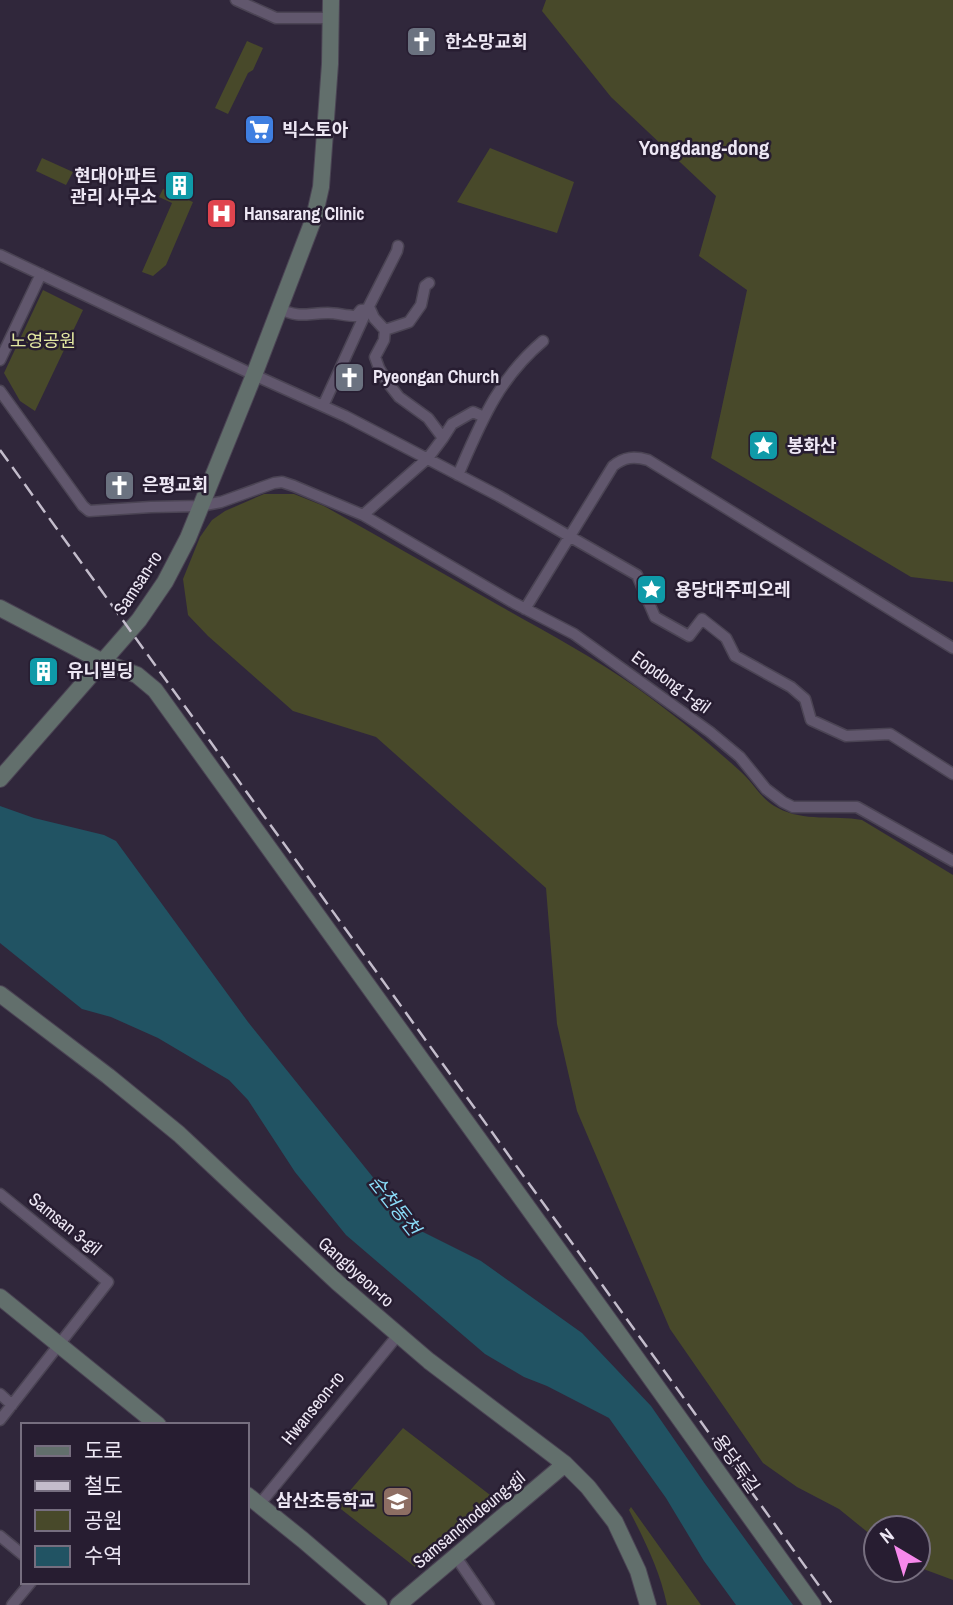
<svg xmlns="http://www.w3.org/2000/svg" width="953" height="1605" viewBox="0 0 953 1605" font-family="'Archivo Narrow','Noto Sans KR',sans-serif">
	<rect width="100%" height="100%" fill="#30273b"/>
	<path fill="#48492a" d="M546,0H953V582L911,577L711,458L747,290L699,256L716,196L611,97L542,11Z
		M247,41L263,48L253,70L248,73L228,114L215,108Z
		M490,148L574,182L557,233L457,202Z
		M42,158L73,172L66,185L36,171Z
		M163,189L193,202L166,265L153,276L142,272L172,203L159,197Z
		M43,290L83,310L35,411L20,401L4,373Z
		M264,494H294L324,506C383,539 441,572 500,606C546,632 593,657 637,688C673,714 707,741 740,771C754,783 761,800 778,808C804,822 834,815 862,820L953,875V1580L918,1567V1528H876V1539L839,1509L797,1487L763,1463L670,1329L577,1111L557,1024L546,888L376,737L293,711L208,636L188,615L183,579L200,537L212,520L225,511Z
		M403,1428L494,1498L415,1567L337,1506Z
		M631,1507L701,1605H667C660,1571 645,1541 629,1510Z"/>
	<path fill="#215363" d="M0,806L34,818L104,835L116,841L248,1022L413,1227L481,1261L582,1333L651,1406L705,1484L793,1605H736L704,1561L666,1498L609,1418L547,1386L524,1377L485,1354L346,1235L295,1172L248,1100L229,1080L158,1038L111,1017L82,1009L0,943Z"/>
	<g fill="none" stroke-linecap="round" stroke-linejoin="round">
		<defs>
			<path id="street" d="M236,0L276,18H330
				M0,255L254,375L345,416L499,496L637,575L655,617L689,636L702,619L726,638L735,656L791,687L805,699L811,720L846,736L890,734L953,774
				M278,308C300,319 306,313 328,313C337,313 346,316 356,316L361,310L370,309L374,318L385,330L409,322L421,305L425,286L429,283
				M385,330L384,340L375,357L379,368L388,383L399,397L428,418L443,438
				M0,360L41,274
				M0,391L83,506L89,511L151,507L200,506L221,502L274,483L282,482L294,486L363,515L514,603L574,634L710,732L740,757L766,789L783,802L793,807H857L953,861
				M323,406L367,310L397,251L398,246
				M458,475C481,422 498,379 543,341
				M363,515L428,458L443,438L452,424L473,412L484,417
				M525,609L613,466C624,457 634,456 648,460L953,648
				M0,1194L108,1282L0,1420
				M0,1394L12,1405
				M259,1505L398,1335
				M0,1536L23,1555
				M456,1557L489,1605
				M12,1605L31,1582"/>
			<path id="secondary" d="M0,608L103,662L137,675L155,690L627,1345L813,1605
				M0,779L139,620L165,582L188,538L254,375L314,218L321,187L330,64L331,0
				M0,994L108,1076L179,1134L338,1283L429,1361L565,1464L588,1487L615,1522L638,1571L648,1605
				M0,1297L158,1425
				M247,1495L303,1540L379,1605
				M398,1605L565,1464"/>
		</defs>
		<use href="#street" stroke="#4b4454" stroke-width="13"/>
		<use href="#secondary" stroke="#4b4454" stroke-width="18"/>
		<use href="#street" stroke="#61576d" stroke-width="10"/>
		<use href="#secondary" stroke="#626f6c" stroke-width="16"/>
		<path stroke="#c3bccb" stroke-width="2.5" stroke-dasharray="14 7" stroke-linecap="butt" d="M0,450L833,1605"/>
	</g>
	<defs>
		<symbol id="church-square" viewBox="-11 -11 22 22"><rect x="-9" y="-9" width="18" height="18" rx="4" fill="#6b7280" stroke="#271d31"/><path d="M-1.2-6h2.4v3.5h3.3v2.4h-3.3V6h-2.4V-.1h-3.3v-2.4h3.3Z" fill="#fff"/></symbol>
		<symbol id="supermarket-square" viewBox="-11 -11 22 22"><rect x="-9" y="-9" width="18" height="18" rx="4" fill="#3f7fe0" stroke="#271d31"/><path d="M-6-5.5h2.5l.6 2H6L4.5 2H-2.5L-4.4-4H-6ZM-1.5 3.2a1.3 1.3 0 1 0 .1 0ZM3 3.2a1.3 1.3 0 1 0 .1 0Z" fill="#fff"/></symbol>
		<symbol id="building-square" viewBox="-11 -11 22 22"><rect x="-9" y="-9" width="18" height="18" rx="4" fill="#0f9aa8" stroke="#271d31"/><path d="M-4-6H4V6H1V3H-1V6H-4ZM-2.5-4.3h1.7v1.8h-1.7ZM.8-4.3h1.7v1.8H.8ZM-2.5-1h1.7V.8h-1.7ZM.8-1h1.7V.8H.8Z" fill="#fff"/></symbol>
		<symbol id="hospital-square" viewBox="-11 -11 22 22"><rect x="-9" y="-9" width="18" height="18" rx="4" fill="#e0444e" stroke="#271d31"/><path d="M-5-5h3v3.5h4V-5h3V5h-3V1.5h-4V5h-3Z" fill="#fff"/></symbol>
		<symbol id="sight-square" viewBox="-11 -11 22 22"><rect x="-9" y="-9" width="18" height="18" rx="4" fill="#0f9aa8" stroke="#271d31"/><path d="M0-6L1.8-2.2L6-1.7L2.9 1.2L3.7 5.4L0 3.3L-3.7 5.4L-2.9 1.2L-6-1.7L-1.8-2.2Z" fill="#fff"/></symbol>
		<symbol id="school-square" viewBox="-11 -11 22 22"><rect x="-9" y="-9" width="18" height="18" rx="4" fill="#8d6e63" stroke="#271d31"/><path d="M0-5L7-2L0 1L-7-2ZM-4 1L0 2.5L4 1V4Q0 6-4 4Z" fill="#fff"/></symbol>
	</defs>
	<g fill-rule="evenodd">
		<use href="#church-square" x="404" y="24" width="35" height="35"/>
		<use href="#supermarket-square" x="242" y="112" width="35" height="35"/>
		<use href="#building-square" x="162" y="168" width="35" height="35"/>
		<use href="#hospital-square" x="204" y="196" width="35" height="35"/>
		<use href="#church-square" x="332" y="360" width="35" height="35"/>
		<use href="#sight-square" x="746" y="428" width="35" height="35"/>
		<use href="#church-square" x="102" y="468" width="35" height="35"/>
		<use href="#sight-square" x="634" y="572" width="35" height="35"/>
		<use href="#building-square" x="26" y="654" width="35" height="35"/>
		<use href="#school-square" x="380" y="1484" width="35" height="35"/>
	</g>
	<g text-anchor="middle" stroke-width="5" stroke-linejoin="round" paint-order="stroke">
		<g font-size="18" font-weight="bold" fill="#ede7f4" stroke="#271d31" text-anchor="start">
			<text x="445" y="48">한소망교회</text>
			<text x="282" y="136">빅스토아</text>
			<text x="157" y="182" text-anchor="end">현대아파트<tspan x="157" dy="21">관리 사무소</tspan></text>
			<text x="244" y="220">Hansarang Clinic</text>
			<text x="373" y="383">Pyeongan Church</text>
			<text x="787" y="452">봉화산</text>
			<text x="142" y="491">은평교회</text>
			<text x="675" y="596">용당대주피오레</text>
			<text x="67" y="677">유니빌딩</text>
			<text x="375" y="1507" text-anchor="end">삼산초등학교</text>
		</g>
		<g font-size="18" fill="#e2e7a1" stroke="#271d31">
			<text x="43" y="347">노영공원</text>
		</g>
		<g font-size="18" fill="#ede7f4" stroke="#271d31">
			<text transform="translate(138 583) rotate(-57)" y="6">Samsan-ro</text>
			<text transform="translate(671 682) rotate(36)" y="6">Eopdong 1-gil</text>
			<text transform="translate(65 1224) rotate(39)" y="6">Samsan 3-gil</text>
			<text transform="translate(356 1272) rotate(42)" y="6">Gangbyeon-ro</text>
			<text transform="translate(313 1408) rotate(-51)" y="6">Hwanseon-ro</text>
			<text transform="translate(736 1464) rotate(55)" y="6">용당둑길</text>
			<text transform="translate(469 1520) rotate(-40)" y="6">Samsanchodeung-gil</text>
		</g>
		<g font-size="19" font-style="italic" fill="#8adcf8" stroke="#271d31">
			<text transform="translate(395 1205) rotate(52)" y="7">순천동천</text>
		</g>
		<g font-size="21" font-weight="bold" fill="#ede7f4" stroke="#271d31">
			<text x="704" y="155">Yongdang-dong</text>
		</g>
	</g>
	<rect x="21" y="1423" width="228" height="161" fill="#271d31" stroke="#766e7f" stroke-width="2"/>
	<rect x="35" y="1446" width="35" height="10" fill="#626f6c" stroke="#766e7f" stroke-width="2"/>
	<text x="84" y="1458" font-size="21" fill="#ede7f4">도로</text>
	<rect x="35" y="1481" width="35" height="10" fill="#c3bccb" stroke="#766e7f" stroke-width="2"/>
	<text x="84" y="1493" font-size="21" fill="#ede7f4">철도</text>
	<rect x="35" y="1510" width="35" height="21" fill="#48492a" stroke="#766e7f" stroke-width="2"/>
	<text x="84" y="1528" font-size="21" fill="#ede7f4">공원</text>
	<rect x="35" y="1546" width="35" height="21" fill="#215363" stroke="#766e7f" stroke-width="2"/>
	<text x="84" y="1563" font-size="21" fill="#ede7f4">수역</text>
	<g transform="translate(897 1549) rotate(322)"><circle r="33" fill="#271d31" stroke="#766e7f" stroke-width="2"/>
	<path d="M0-5L12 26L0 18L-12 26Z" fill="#f788ec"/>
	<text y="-10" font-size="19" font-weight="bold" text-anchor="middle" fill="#ede7f4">N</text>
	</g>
</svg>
